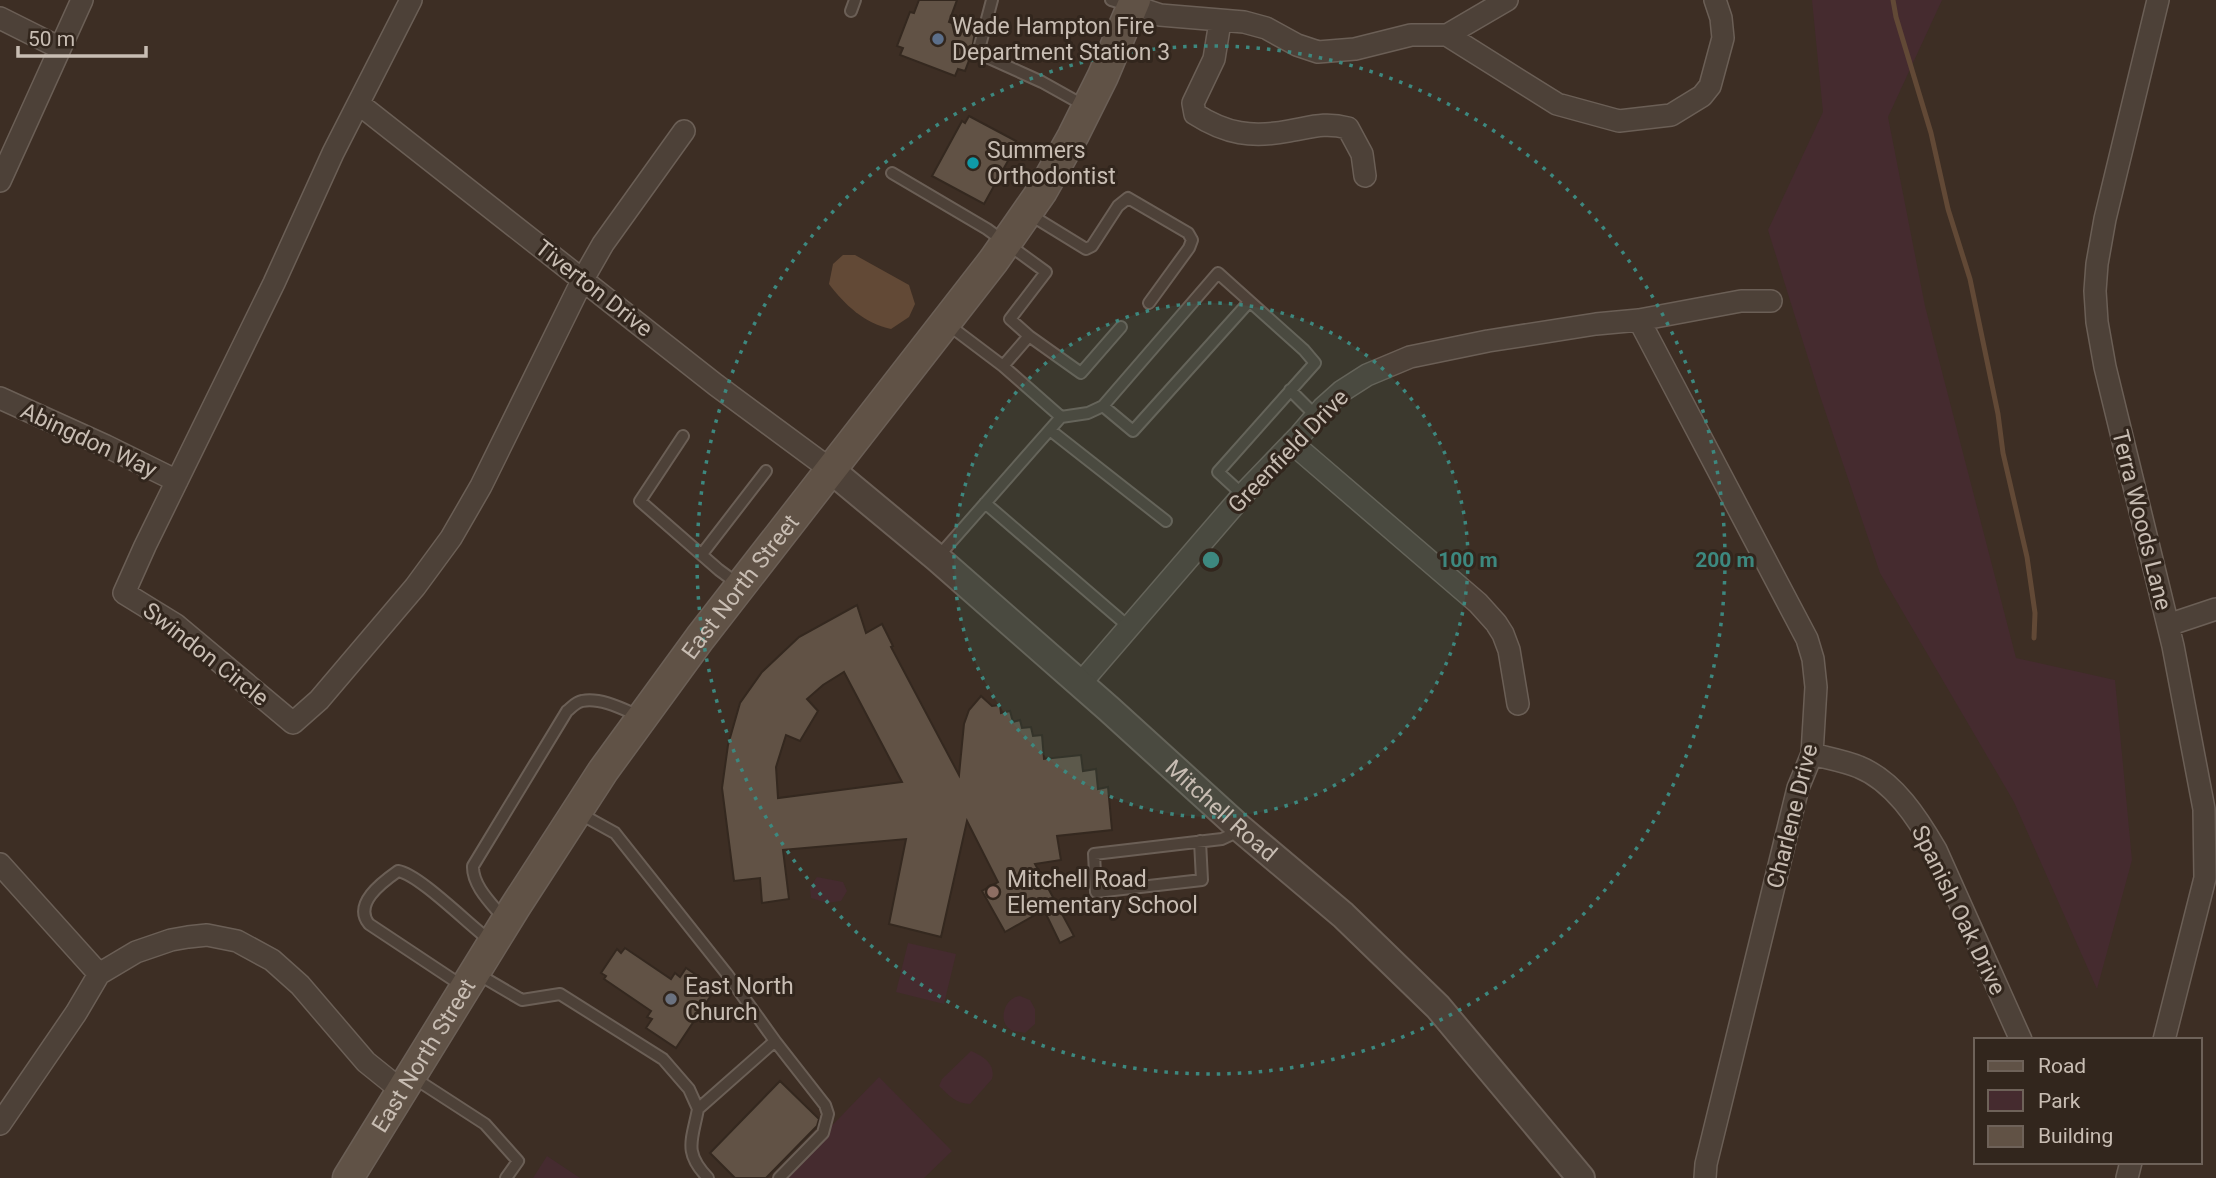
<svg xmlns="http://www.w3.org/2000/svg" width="2216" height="1178" viewBox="0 0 2216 1178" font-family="Roboto,sans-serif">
	<rect width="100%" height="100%" fill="#3d2e24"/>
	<path fill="#452b2f" d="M1812,0H1942L1888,117L1925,306L2016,658L2115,680L2132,860L2097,989L2014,802L1880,573L1819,393L1768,230L1823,112Z
		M817,877L843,882L847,891L841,901L827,903L811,898L810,887Z
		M908,943L956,954L944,1004L896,992Z
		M1020,996L1030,1000L1035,1009V1024L1025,1033C1021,1032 1017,1032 1013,1031C996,1024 1004,997 1020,996Z
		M971,1051C983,1056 996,1064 992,1079L970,1104C957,1104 948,1095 939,1086L942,1079Z
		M879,1077L952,1151L924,1178H781Z
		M547,1156L580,1178H533Z"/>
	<path fill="#624936" d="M843,255H855L909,285L915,304L909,317L891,329C864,323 845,305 829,284L833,264Z"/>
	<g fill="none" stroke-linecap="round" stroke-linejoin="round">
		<path stroke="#624936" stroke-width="5" d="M1893,0L1896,17L1931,133L1948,209L1970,279L1998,414L2003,453L2027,557L2035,613L2034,638"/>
	</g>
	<path fill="#615245" stroke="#34281f" stroke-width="2" fill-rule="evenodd" d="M919,0H957L949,22L975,32L971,55L965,71L958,69L955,76L900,55L903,48L897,46L910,12L914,13Z
		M969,116L1016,141L1012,149L1014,150L984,204L932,176L962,121L965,123Z
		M857,605L866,633L882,624L893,646L891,647L959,775L964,724L969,710L981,696L992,706L1000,705L1001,713L1010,711L1013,722L1020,720L1022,728L1031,727L1033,736L1042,735L1044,759L1081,755L1083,771L1096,769L1098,789L1108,787L1112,830L1057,836L1061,860L1035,864L1074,936L1060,943L1044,910L1005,932L982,891L998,882L967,821L941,937L889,924L906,839L783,850L789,899L762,903L760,878L734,881L722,788L728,745L740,703L762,672L799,637ZM844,672L902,782L778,798L776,767L786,735L800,741L818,711L807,699L823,685Z
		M625,948L671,979L675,973L680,977L686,968L716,988L676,1048L646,1028L652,1019L647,1017L651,1011L604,979L606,976L601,973L617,949L621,953Z
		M780,1081L819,1119L817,1126L766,1178H735L710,1153Z"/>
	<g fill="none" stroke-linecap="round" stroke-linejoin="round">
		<defs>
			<path id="service" d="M992,0L978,53L1042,82L1085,106
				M1111,0L1131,6
				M851,11L855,0
				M892,173L987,229L1046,272L1010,319L1029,336L1003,366
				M1029,214L1086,249L1092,246L1118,206L1128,198L1188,233L1192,240L1189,248L1149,303
				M1029,336L1081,373L1121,327
				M1290,390L1316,416
				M1103,406L1133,431L1249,302
				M1061,417L1088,413L1103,406L1218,273L1304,350L1315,363L1218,472L1243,495
				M1050,430L1166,521
				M683,436L640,501L719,570L738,584
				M985,503L1129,627
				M702,554L766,471
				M937,558L1061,417L1003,366L946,323
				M1200,841L1202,880L1096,892L1094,854L1222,839L1239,831
				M505,920C493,905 472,886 473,866L567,711C572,707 576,702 582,701C600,697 623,709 639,716
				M476,973L522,1000L560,994L663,1059L689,1089L698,1109L775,1041L727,974L615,833L577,812
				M464,987L369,924C353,904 381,883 398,871C419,874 471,927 492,942
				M775,1041L825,1105L828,1114L823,1133L779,1178
				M414,1078L485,1124L518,1161L506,1178
				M698,1109C692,1141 683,1152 708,1178"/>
			<path id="minor" d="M411,0L333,153L274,283L145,546L124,593L176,625L293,723L319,700L415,587L451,538L481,486L583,279L603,244L684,131
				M2158,0L2105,219L2097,264L2095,291L2097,322L2105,367L2173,646L2204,809L2205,878L2164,1040
				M1133,6L1160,15L1244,22L1266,28L1297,45L1318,52L1355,49L1411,35H1447L1507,0
				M0,18L60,48
				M1220,22L1214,59L1193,103L1195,114C1226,134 1252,138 1289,131C1312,127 1325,122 1348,128L1362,154L1365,176
				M1447,35L1557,104L1619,121L1671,115L1702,96L1710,86L1723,38L1721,18L1715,0
				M359,104L716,385L831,470
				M0,181L82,0
				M1639,320L1807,639L1813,659L1816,687L1812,754L1798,788L1706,1164L1705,1178
				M0,398L106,446L177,481
				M1292,443L1478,603L1496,623L1503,634L1509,650L1518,704
				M2168,625L2216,609
				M1080,684L1248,489L1300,435L1323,408L1342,391L1367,375L1410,357L1488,341L1596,324L1639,320L1741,301H1771
				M1812,754C1827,758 1845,761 1859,767C1894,781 1918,819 1936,850L2021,1040
				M0,864L99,974
				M0,1124L76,1013L99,974L136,952L171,940L188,937L207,935L237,941L272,960L300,985L366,1062L402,1091
				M2127,1178L2131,1162"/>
			<g id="tertiary">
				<path id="s1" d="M831,470L937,558L1109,709L1241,829L1343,915L1438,1007L1581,1178"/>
			</g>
			<g id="secondary">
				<path id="s2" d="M348,1178L515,907L603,771L700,638L994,260L1042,191L1073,136L1103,76L1135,0"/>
			</g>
		</defs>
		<use href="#service" stroke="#6b5f56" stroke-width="14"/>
		<use href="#minor" stroke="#6b5f56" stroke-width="24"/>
		<use href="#tertiary" stroke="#6b5f56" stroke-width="30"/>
		<use href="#secondary" stroke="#6b5f56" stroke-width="33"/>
		<use href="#service" stroke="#4d4138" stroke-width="10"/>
		<use href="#minor" stroke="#4d4138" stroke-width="21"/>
		<use href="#tertiary" stroke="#4d4138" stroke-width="26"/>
		<use href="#secondary" stroke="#605246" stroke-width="30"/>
	</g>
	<circle cx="1211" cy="560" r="257" fill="#3d887f" fill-opacity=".12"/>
	<g fill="none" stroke="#3d887f" stroke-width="3.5" stroke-dasharray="3.5 7">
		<circle cx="1211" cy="560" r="257"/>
		<circle cx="1211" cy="560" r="514"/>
	</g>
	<circle fill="#5c6f8a" stroke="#32261d" stroke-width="2.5" cx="938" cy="39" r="7"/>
	<circle fill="#0f9aa8" stroke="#32261d" stroke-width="2.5" cx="973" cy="163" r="7"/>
	<circle fill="#8d6e63" stroke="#32261d" stroke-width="2.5" cx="993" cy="892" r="7"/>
	<circle fill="#6b7280" stroke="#32261d" stroke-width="2.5" cx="671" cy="999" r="7"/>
	<g text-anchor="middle" stroke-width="6" stroke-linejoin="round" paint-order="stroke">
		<g font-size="23" fill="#c8bdb3" stroke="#32261d" text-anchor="start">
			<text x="952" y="34">Wade Hampton Fire<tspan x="952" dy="26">Department Station 3</tspan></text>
			<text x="987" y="158">Summers<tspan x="987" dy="26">Orthodontist</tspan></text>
			<text x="1007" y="887">Mitchell Road<tspan x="1007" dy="26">Elementary School</tspan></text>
			<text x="685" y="994">East North<tspan x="685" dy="26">Church</tspan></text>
		</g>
		<g font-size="23" fill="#c8bdb3" stroke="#32261d">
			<text transform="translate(594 288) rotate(38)" y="8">Tiverton Drive</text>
			<text transform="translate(89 440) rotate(25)" y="8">Abingdon Way</text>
			<text transform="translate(1288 451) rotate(-46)" y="8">Greenfield Drive</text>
			<text transform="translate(2142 520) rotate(76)" y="8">Terra Woods Lane</text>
			<text dy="8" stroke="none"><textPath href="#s2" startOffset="710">East North Street</textPath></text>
			<text transform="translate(206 654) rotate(38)" y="8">Swindon Circle</text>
			<text dy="8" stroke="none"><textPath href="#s1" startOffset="518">Mitchell Road</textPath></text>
			<text transform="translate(1792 816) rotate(-76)" y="8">Charlene Drive</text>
			<text transform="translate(1959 910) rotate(64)" y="8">Spanish Oak Drive</text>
			<text dy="8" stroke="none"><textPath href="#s2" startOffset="144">East North Street</textPath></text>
		</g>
	</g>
	<circle cx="1211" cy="560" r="10" fill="#3d887f" stroke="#32261d" stroke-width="3.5"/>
	<g font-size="21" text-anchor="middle" font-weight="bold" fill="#3d887f" stroke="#32261d" stroke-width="6" stroke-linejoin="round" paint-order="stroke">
		<text x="1468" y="567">100 m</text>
		<text x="1725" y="567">200 m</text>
	</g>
	<rect x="1974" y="1038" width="228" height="126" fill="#32261d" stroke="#6e6259" stroke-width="2"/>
	<rect x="1988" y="1061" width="35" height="10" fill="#605246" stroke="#6e6259" stroke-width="2"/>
	<text x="2038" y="1073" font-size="21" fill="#c8bdb3">Road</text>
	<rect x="1988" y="1090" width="35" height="21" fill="#452b2f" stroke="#6e6259" stroke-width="2"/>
	<text x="2038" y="1108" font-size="21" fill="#c8bdb3">Park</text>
	<rect x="1988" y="1126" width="35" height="21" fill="#615245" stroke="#6e6259" stroke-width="2"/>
	<text x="2038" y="1143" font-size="21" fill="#c8bdb3">Building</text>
	<path d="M18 46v10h128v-10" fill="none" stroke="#c8bdb3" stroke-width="3.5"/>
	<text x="28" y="46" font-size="21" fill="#c8bdb3" stroke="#32261d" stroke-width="5" paint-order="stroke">50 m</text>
</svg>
